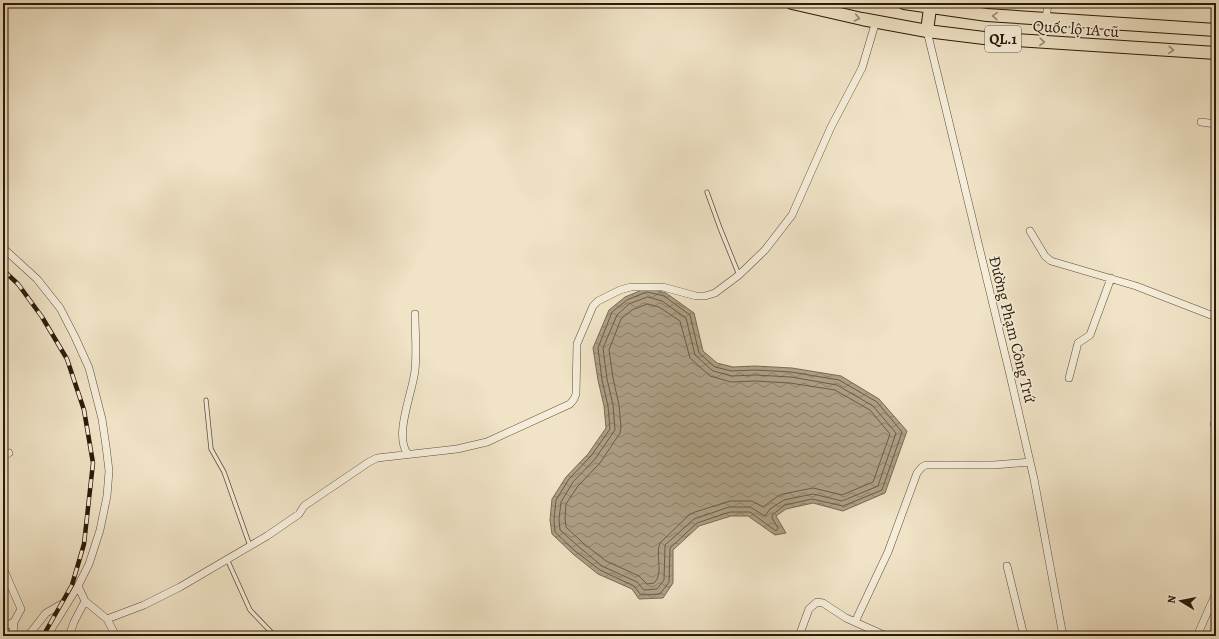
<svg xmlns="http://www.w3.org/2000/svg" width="1219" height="639" viewBox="0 0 1219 639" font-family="Alegreya,serif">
	<defs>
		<pattern id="water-waves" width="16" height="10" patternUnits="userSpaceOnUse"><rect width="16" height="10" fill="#ad9f85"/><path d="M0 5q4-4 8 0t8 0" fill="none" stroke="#8d816b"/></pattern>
	</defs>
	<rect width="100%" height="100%" fill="#f0e3c6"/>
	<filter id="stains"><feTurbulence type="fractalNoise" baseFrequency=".005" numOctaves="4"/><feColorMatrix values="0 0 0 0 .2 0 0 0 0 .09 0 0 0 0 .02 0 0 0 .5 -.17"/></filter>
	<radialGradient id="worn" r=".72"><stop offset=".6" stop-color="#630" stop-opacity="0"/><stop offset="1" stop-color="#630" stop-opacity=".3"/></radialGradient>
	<path fill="url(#water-waves)" stroke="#796a53" d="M647,288L666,293L694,313L703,351L717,363L733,367L755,366L792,368L841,376L879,399L907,431L885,493L843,511L813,503L786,509L776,516L786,533L775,535L748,516H731L699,526L673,550V583L663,598L639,599L632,589L598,574L573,554L552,534L550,520L552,499L566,477L588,454L606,428L604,406L598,380L593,348L609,310L625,297Z"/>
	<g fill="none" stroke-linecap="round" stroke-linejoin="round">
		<path stroke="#6c5c46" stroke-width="1" d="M647,292L664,296L690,315L699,353L715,367L732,371L755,370L791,372L839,380L877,402L902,432L882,490L843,506L812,499L785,505L772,515V518L778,528L776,531L750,512H730L697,523L670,548L669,582L660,594L641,595L634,586L600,570L575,551L555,532L554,520L556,500L569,479L591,456L610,429L608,406L602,380L598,348L612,312L627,300Z
			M648,297L662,301L686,318L695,355L713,371L732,376L755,375L791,377L837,385L873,406L896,433L878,486L842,501L813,494L784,500L770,509L765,516L750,507H729L694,519L665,545L664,580L657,589L644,590L637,582L602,566L579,547L560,530L559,519L561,502L573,482L595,459L615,430L613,405L607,379L603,348L617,315L629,304Z
			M648,304L659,307L680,321L690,358L710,376L731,382L755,381L790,383L835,390L870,410L890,434L873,482L842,495L813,488L783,494L778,496L763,507L752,501H730L695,512L689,515L660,543C655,555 664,574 654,583L647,584L639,576L606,561L583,543L566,527L565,519L566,504L578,486L600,463L620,433L621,427L619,405L613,378L609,350L621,319L632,310Z"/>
		<defs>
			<path id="lane" d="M707,192L720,228L739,275
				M206,400L211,449L224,472L250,546
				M227,559L250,610L275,636"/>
			<path id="street" d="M1046,19L1048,3
				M927,31L1010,375L1034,479L1063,636
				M1201,122L1216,124
				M1030,231L1045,256L1051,261L1136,286L1216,317
				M3,248L37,279L60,308L75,337L89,368L102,419L106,446L109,471L107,496L100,530L89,564L78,586L47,636
				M1069,378L1078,343L1090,335L1111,278
				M1214,424L1216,422
				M408,454C393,436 413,392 415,370C417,351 415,333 415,314
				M3,456L9,453
				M1007,566L1024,636
				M3,568L21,609L14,622L13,636
				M78,586L85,601L107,619L116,636
				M107,619L144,605L180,587L267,536L299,514L304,506L369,462L377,458L457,449L487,442L570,404L574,399L576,394L577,344L593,306L598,301L620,290L631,287H663L696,296H705L715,293L739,275L765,250L792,215L831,127L862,68L876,21
				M855,622L888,552L917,473L922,467L926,465H994L1030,462
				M3,624L7,625L14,622
				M28,636L46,613L67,601
				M69,636L74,622L85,601
				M799,636L809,609L817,602L823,603L846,618L886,636
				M1197,636L1216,593"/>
			<path id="primary" d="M792,3L862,19L927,31L984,38L1216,53
				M904,3L987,15L1216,30
				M927,31L930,8"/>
		</defs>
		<use href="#lane" stroke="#5d4c38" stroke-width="5"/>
		<use href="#street" stroke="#5d4c38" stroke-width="8"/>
		<use href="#primary" stroke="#2c1a08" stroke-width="14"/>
		<use href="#lane" stroke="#f5edda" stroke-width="3.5"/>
		<use href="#street" stroke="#f5edda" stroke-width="7"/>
		<use href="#primary" stroke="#f0e3c6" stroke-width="12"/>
		<defs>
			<path id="rail" d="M3,270L18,284L42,317L67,359L84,410L93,463L84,544L72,585L43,636"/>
		</defs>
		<use href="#rail" stroke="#2c1a08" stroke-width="4.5"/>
		<use href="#rail" stroke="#f5edda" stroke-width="3" stroke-dasharray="9" stroke-linecap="butt"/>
	</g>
	<defs><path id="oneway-chevron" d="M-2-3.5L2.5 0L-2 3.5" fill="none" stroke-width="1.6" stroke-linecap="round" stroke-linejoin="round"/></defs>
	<g stroke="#988970">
		<use href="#oneway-chevron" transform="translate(995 16) rotate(-176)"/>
		<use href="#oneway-chevron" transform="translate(857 18) rotate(12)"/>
		<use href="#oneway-chevron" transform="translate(1042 42) rotate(4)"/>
		<use href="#oneway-chevron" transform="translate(1171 50) rotate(4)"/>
	</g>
	<g text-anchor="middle" stroke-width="3.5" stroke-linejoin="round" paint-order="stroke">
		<rect fill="#f5edda" stroke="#685947" stroke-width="1" x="985" y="26" width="36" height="26" rx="3"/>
		<g font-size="15" font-weight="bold" fill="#2c1a08">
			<text x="1003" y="44">QL.1</text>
		</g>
		<g font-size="16" fill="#2c1a08" stroke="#f5edda">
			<text transform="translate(1076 28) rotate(4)" y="6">Quốc lộ 1A cũ</text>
			<text transform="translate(1013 329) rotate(76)" y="6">Đường Phạm Công Trứ</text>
		</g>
	</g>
	<rect width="1219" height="639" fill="none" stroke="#f0e3c6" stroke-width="16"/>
	<rect x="4" y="4" width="1211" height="631" fill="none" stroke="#2c1a08" stroke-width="2"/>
	<rect x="8" y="8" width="1203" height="623" fill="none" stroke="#2c1a08"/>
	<g transform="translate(1181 601) rotate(280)" stroke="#f5edda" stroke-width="3" paint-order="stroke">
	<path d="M0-3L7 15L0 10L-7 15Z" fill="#2c1a08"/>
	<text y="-6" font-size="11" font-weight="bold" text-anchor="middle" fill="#2c1a08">N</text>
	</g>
	<rect width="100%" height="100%" filter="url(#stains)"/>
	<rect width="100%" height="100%" fill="url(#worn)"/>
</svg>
